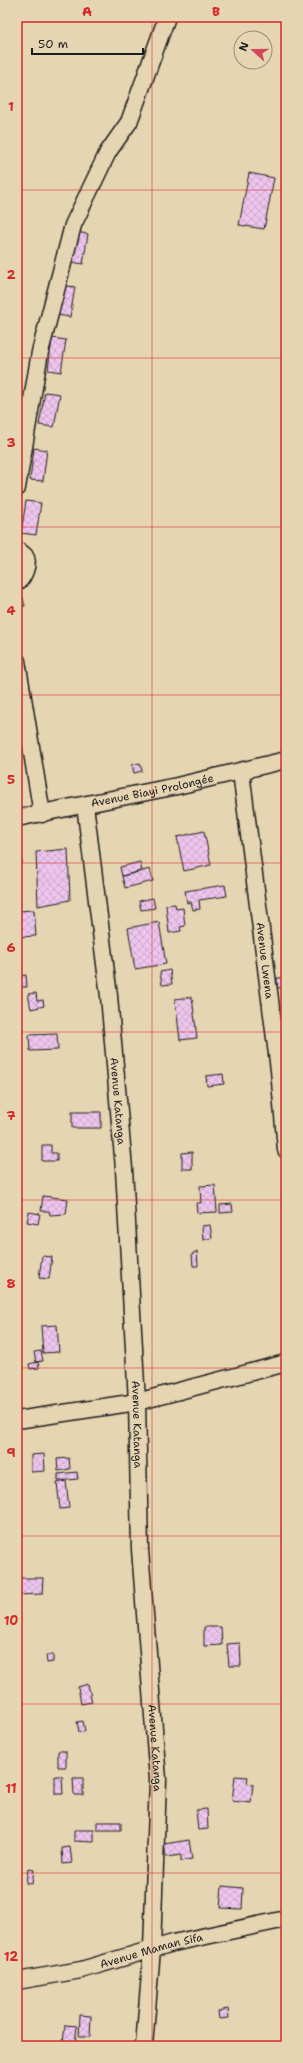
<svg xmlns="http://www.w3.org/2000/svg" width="303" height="2063" viewBox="0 0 303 2063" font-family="'Shantell Sans',sans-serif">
	<defs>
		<pattern id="building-cross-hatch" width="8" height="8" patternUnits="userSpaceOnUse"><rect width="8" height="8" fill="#eec5ed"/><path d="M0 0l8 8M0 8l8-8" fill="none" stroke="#cca9cb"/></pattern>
	</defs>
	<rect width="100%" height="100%" fill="#e6d5b2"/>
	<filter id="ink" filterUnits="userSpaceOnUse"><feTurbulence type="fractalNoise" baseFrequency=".025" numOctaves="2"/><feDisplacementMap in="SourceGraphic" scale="8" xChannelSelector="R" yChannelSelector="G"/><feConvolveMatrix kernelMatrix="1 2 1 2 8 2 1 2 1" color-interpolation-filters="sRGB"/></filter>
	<g filter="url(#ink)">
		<path fill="url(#building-cross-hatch)" stroke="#1c1c1c" d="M249,173L274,178L264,229L239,225Z
			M76,232L88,234L83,264L71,262Z
			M61,285L75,287L70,317L57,315Z
			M52,338L66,340L61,372L48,370Z
			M45,392L60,394L54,427L39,425Z
			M34,448L47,450L43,481L30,480Z
			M26,501L41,503L36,535L21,533Z
			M21,591L25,606L17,608V592Z
			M140,763L142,771L134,773L132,765Z
			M204,831L211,865L184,871L177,837Z
			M17,849H20L22,863H17Z
			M68,849L70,900L38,906L36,852Z
			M140,862L142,871L122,876L120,867Z
			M150,869L153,881L125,888L122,876Z
			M225,885L227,896L199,900L200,909L193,910L191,902L187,903L185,891Z
			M153,898L155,908L141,910L139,901Z
			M175,904L176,909L183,908L185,926L180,927L181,931L169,933L166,905Z
			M34,910L36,936L18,937L17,911Z
			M159,922L166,964L135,969L128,928Z
			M170,970L172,984L162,985L160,972Z
			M26,975L27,987H18V976Z
			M277,978H286V987L277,988Z
			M36,993L37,1001L43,1000L44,1006L31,1009L28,994Z
			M192,997L197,1038L180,1040L175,999Z
			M57,1034L58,1050L30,1051L29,1035Z
			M223,1074L224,1084L207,1086L206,1076Z
			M72,1112H101V1128H72Z
			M42,1145H51V1153H57V1161H42Z
			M192,1152V1169H182V1153Z
			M215,1185L217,1212L197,1213L196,1203H201L200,1186Z
			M43,1196L68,1199L66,1214L50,1215L49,1211H41Z
			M232,1204L233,1212L220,1213V1205Z
			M29,1212L40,1214L38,1224L27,1222Z
			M210,1225L212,1238L203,1240L202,1226Z
			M197,1251L198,1266H193L192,1254Z
			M42,1256L52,1257L49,1279L39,1278Z
			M57,1325L59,1352L43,1353L41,1326Z
			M41,1351L43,1361L36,1362L34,1352Z
			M38,1362L39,1368L30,1369L29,1364Z
			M44,1454L45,1471L31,1472V1455Z
			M69,1458L70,1469L58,1471L57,1459Z
			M77,1472L78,1479L58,1481V1474Z
			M66,1481L69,1508L60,1509L57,1483Z
			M17,1578H43L42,1594L17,1595Z
			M204,1627H221L222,1645L204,1646Z
			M240,1643L241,1666H229L227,1644Z
			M46,1655H53V1662L47,1663Z
			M88,1684L92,1702L81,1704L78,1687Z
			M83,1721L85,1731L79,1732L77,1722Z
			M58,1751H66V1767H58Z
			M55,1776H62L63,1794H55Z
			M235,1776L248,1777L247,1783L253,1784L251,1803L232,1801Z
			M73,1778H83V1795H74Z
			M207,1809L208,1829L198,1830L196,1810Z
			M97,1822H121V1830H97Z
			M74,1830H94V1842L74,1841Z
			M189,1840L192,1859L181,1861V1855L166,1857L164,1844Z
			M70,1847L72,1863L63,1864L62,1848Z
			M28,1869L34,1870L32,1884L26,1883Z
			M222,1886L243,1888L242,1909L220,1908Z
			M228,2009L229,2018L219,2019L218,2011Z
			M80,2015L91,2016L90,2037H79Z
			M65,2025L77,2026L75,2044L63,2043Z"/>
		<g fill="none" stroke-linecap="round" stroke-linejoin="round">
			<defs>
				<g id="street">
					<path d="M17,488L40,352L73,225L108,152L129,122L167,17"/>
					<path d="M17,550C20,552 23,554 25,556C30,563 23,579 17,582"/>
					<path d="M17,661L42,814"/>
					<path id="s1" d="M241,772L279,1070L286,1150"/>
					<path id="s2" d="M85,805L109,996L124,1169L137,1402L140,1550L158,1780L152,1949L144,2046"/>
					<path id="s3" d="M17,818L177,786L286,760"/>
					<path d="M17,1420L137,1402L286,1363"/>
					<path id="s4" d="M17,1981L81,1970L173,1943L286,1919"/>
				</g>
			</defs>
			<use href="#street" stroke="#1c1c1c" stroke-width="19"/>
			<use href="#street" stroke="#e6d5b2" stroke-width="16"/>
		</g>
	</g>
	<path fill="none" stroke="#d62828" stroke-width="1" stroke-opacity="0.55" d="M152,17V2046M17,190H286M17,358H286M17,527H286M17,695H286M17,863H286M17,1032H286M17,1200H286M17,1368H286M17,1536H286M17,1704H286M17,1873H286"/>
	<g text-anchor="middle" stroke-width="3" stroke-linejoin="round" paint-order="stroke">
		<g font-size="11" fill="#1c1c1c" stroke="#e6d5b2">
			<text dy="4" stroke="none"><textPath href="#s3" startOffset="138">Avenue Biayi Prolongée</textPath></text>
			<text dy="4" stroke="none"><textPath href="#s1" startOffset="190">Avenue Lwena</textPath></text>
			<text dy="4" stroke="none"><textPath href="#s2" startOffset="298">Avenue Katanga</textPath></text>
			<text dy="4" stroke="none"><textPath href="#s2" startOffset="622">Avenue Katanga</textPath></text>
			<text dy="4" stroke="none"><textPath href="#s2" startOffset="946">Avenue Katanga</textPath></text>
			<text dy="4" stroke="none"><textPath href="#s4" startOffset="138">Avenue Maman Sifa</textPath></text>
		</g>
	</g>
	<rect width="303" height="2063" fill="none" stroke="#e6d5b2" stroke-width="44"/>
	<g transform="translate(253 50) rotate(291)"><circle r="19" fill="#e6d5b2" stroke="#958b76"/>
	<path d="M0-3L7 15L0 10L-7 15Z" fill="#d1495b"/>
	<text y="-6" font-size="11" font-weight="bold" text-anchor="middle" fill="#1c1c1c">N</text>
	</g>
	<path d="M32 48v6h111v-6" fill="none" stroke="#1c1c1c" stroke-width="2"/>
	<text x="38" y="48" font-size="12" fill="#1c1c1c" stroke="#e6d5b2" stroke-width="3" paint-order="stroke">50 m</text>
	<rect x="22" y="22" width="259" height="2019" fill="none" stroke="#d62828" stroke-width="1.5"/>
	<g font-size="13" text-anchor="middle" font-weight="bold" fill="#d62828">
		<text x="87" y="16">A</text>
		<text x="216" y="16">B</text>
		<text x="11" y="111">1</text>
		<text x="11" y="279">2</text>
		<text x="11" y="447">3</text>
		<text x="11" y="615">4</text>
		<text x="11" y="784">5</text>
		<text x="11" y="952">6</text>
		<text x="11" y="1120">7</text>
		<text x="11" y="1288">8</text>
		<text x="11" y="1457">9</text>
		<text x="11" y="1625">10</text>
		<text x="11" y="1793">11</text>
		<text x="11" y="1961">12</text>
	</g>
</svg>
